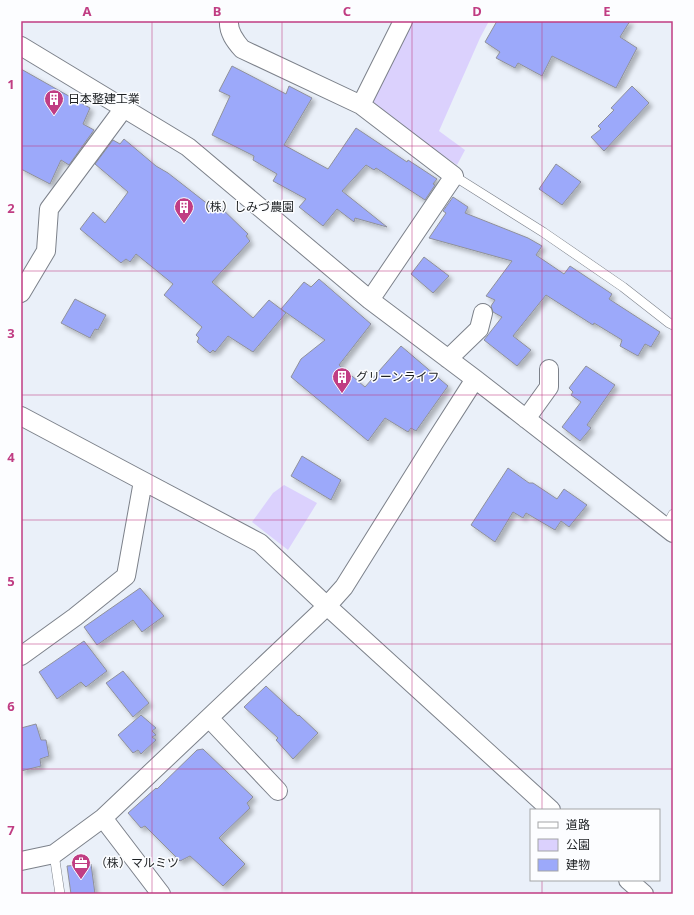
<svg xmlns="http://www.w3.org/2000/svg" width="694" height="915" viewBox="0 0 694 915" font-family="'Noto Sans','Noto Sans JP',sans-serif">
	<defs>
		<filter id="shadow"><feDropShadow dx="3.5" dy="3.5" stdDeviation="2" flood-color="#0004"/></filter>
	</defs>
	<rect width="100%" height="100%" fill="#eaf0f9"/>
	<path fill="#dbd1fd" d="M412,21H489L480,38L439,131L465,150L457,165L375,110L373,102Z
		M284,485L317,503L288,550L252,522L273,493Z"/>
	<path fill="#9ca9fa" stroke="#8f919a" filter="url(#shadow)" d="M497,21H630L620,37L637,48L616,88L552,56L542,76L518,63L515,68L496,58L500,52L485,42Z
		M232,66L286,94L289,86L312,98L284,145L328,169L356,128L407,162L408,160L437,179L433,184L435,185L425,200L376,168L374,170L366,165L342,191L387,227L355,218L354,222L337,209L323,226L299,207L306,199L273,181L277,174L253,160L254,156L212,135L230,96L219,91Z
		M21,69L90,108L83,124L94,130L69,165L61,160L50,184L21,169Z
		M632,86L649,103L604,151L591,137L601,129L598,126L614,110L611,108Z
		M124,139L156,166L168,173L209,205L213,200L248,234L246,236L250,241L212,282L253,318L269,300L286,313L253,352L228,336L215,352L213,350L210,353L197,342L199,338L196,335L202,327L164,295L173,284L136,254L130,262L126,259L121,263L80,229L93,212L105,223L128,192L95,164L113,140L120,144Z
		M556,164L581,182L562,205L539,189Z
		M453,197L468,207L465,213L528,238L542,246L536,255L564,274L570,266L612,294L609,299L660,332L651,347L645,344L638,356L620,346L622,340L594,323L593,325L546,295L513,336L531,350L517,366L484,340L502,317L493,312L491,306L495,300L486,296L512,261L429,238L446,213L443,211Z
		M424,257L449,276L433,293L411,274Z
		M319,279L371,324L339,365L365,387L401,346L448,386L416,431L411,428L408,432L385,418L368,441L291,377L301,359L325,340L281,309L304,282L311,287Z
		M75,299L106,315L98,330L95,329L90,338L61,323Z
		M586,366L615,385L587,425L591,428L580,441L562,427L581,402L571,395L573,392L569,388Z
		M302,456L341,480L331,500L291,476Z
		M508,468L529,483H533L557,499L564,489L587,505L569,527L561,521L555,530L526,513L523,518L513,512L495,542L471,525Z
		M140,588L164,616L142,632L133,620L97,645L84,627Z
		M84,641L107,671L86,687L81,682L57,699L39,672Z
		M123,671L149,703L133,717L106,683Z
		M266,686L298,716L299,715L318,733L293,759L276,740L278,738L244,707Z
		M141,715L156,728L152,731L156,735L152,737L156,740L141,754L138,750L133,753L118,735Z
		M36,724L41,740H46L49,756L40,759L41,766L21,771V728Z
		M203,749L253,797L247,803L250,808L219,838L245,864L223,886L190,856L180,861L145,826L141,828L128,813L156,788L157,789L197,750Z
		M91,864L95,894H71L67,866Z"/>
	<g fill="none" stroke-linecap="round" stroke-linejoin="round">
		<defs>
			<path id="service" d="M454,176L543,232L623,287L669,323L673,325
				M666,527L673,514
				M54,854L60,894"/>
			<path id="minor" d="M229,21C228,32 235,41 242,49L361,105
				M21,46L188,147L370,300L475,379L673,533
				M21,293L46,251L49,209L124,108
				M370,300L454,176L361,105L403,21
				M448,359L479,329L483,313
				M21,416L143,481L260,543L327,606L551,810
				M526,419L549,387V369
				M21,656L75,617L126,576L143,481
				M209,718L278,791
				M103,818L161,894
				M21,861L54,854L103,818L327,606L344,587L434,443L475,379
				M628,880L644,894"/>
		</defs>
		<use href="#service" stroke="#7c818a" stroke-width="10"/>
		<use href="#minor" stroke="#7c818a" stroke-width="20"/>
		<use href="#service" stroke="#fff" stroke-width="9"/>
		<use href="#minor" stroke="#fff" stroke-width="18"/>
	</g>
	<path fill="none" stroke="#c03d83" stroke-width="1" stroke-opacity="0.55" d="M152,21V894M282,21V894M412,21V894M542,21V810M21,146H673M21,271H673M21,395H673M21,520H673M21,644H673M21,769H673M542,880V894"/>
	<defs>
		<symbol id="building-pin" viewBox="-11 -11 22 30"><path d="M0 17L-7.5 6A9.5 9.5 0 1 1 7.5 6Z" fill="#c03d83" stroke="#fcfdff"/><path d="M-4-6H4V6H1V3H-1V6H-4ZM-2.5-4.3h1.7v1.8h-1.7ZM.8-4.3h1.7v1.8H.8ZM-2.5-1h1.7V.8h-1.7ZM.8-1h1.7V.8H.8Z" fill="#fff"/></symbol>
		<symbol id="office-pin" viewBox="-11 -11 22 30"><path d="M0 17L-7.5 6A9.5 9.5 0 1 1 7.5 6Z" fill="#c03d83" stroke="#fcfdff"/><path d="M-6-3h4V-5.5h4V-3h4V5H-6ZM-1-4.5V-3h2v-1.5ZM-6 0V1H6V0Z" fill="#fff"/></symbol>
	</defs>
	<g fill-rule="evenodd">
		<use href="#building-pin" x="43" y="88" width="22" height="30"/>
		<use href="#building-pin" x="173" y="196" width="22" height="30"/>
		<use href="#building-pin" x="331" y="366" width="22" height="30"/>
		<use href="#office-pin" x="70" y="852" width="22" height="30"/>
	</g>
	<g text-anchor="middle" stroke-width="3" stroke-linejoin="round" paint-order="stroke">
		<g font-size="12" fill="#1d2023" stroke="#fcfdff" text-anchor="start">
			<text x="68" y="103">日本整建工業</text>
			<text x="198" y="211">（株）しみづ農園</text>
			<text x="356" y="381">グリーンライフ</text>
			<text x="95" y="867">（株）マルミツ</text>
		</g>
	</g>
	<rect width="694" height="915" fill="none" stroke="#fcfdff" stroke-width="44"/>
	<rect x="530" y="809" width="130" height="72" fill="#fcfdff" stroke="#a3a5a7"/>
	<rect x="538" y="822" width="20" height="6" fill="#ffffff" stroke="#a3a5a7"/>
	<text x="566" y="829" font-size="12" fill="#1d2023">道路</text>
	<rect x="538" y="839" width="20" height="12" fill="#dbd1fd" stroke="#a3a5a7"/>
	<text x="566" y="849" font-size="12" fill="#1d2023">公園</text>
	<rect x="538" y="859" width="20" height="12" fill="#9ca9fa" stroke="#a3a5a7"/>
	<text x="566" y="869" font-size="12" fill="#1d2023">建物</text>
	<rect x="22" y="22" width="650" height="871" fill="none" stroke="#c03d83" stroke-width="1.5"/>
	<g font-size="13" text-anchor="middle" font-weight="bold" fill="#c03d83">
		<text x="87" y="16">A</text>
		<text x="217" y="16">B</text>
		<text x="347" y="16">C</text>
		<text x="477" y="16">D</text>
		<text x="607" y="16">E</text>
		<text x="11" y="89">1</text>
		<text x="11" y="213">2</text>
		<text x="11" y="338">3</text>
		<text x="11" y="462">4</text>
		<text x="11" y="586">5</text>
		<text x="11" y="711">6</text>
		<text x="11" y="835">7</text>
	</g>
</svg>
